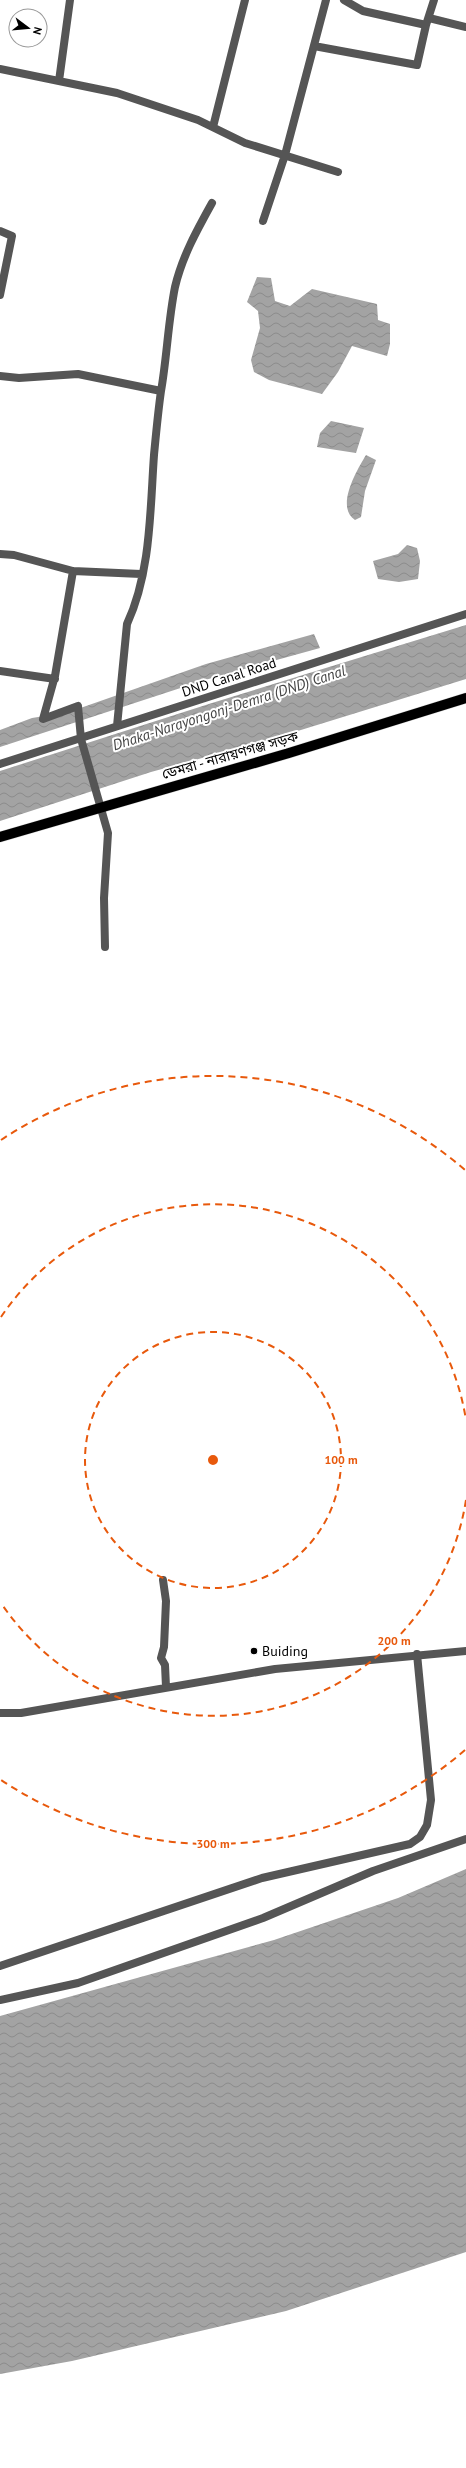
<svg xmlns="http://www.w3.org/2000/svg" width="466" height="2468" viewBox="0 0 466 2468" font-family="'PT Sans','Noto Sans Bengali',sans-serif">
	<defs>
		<pattern id="water-waves" width="16" height="10" patternUnits="userSpaceOnUse"><rect width="16" height="10" fill="#a3a3a3"/><path d="M0 5q4-4 8 0t8 0" fill="none" stroke="#8b8b8b"/></pattern>
	</defs>
	<rect width="100%" height="100%" fill="#fff"/>
	<path fill="url(#water-waves)" d="M257,277L271,278L275,301L290,306L312,289L377,304L378,320L390,324V344L387,356L352,346L338,372L322,394L269,380L254,372L251,360L260,328L258,311L247,302Z
		M331,421L364,428L356,453L317,447L320,433Z
		M366,455L376,460L365,491L361,517L355,520C335,507 357,470 366,455Z
		M407,545L417,548L420,561L418,579L399,582L378,579L373,561L398,554Z
		M466,625V679L275,738L151,772L0,821V771L212,703Z
		M314,634L320,648L205,680L0,747V730L32,718L69,712L206,664Z
		M466,1869V2252L286,2311L72,2361L0,2374V2016L274,1940L398,1898Z"/>
	<g fill="none" stroke-linecap="round" stroke-linejoin="round">
		<defs>
			<path id="primary" d="M0,837L289,753L466,698"/>
		</defs>
		<use href="#primary" stroke="#dbdbdb" stroke-width="11"/>
		<path stroke="#555" stroke-width="8" d="M344,0L363,11L426,25
			M429,18L466,27
			M314,46L417,65L426,25L434,0
			M0,69L117,93L198,120L245,143L338,172
			M59,81L70,0
			M213,127L245,0
			M263,221L285,155L326,0
			M0,231L12,236L0,295
			M0,376L19,378L78,374L161,391C158,412 156,434 154,455C150,511 151,572 127,624L117,726
			M161,391C167,357 168,322 175,287C182,257 197,230 212,203
			M0,554L14,555L73,571L141,574
			M73,571L55,676L43,719L78,706L81,739L108,833L104,898L105,947
			M0,671L55,679
			M0,764L466,614
			M163,1580L166,1601L164,1647L161,1658L165,1665L166,1687
			M0,1713H21L275,1669L466,1651
			M0,1966L262,1878L410,1844L420,1837L427,1825L431,1800L417,1654
			M0,2000L78,1983L263,1918L373,1871L466,1839"/>
		<use href="#primary" stroke="#000" stroke-width="10"/>
	</g>
	<g fill="none" stroke="#e8590c" stroke-width="2" stroke-dasharray="7 5">
		<circle cx="213" cy="1460" r="128"/>
		<path d="M466 1500A256 256 0 0 1 1 1603M1 1317A256 256 0 0 1 466 1420"/>
		<path d="M465 1750A384 384 0 0 1 1 1780M1 1140A384 384 0 0 1 465 1170"/>
	</g>
	<circle fill="#000" stroke="#fff" stroke-width="1.5" cx="254" cy="1651" r="4"/>
	<g text-anchor="middle" stroke-width="4" stroke-linejoin="round" paint-order="stroke">
		<g font-size="14" fill="#000" stroke="#fff">
			<text transform="translate(229 677) rotate(-18)" y="5">DND Canal Road</text>
			<text transform="translate(230 755) rotate(-16)" y="5">ডেমরা - নারায়ণগঞ্জ সড়ক</text>
		</g>
		<g font-size="14" fill="#000" stroke="#fff" text-anchor="start">
			<text x="262" y="1656">Buiding</text>
		</g>
		<g font-size="15" font-style="italic" fill="#444" stroke="#fff">
			<text transform="translate(229 708) rotate(-18)" y="5">Dhaka-Narayongonj-Demra (DND) Canal</text>
		</g>
	</g>
	<circle cx="213" cy="1460" r="6" fill="#e8590c" stroke="#fff" stroke-width="2"/>
	<g font-size="12" text-anchor="middle" font-weight="bold" fill="#e8590c" stroke="#fff" stroke-width="4" stroke-linejoin="round" paint-order="stroke">
		<text x="341" y="1464">100 m</text>
		<text x="394" y="1645">200 m</text>
		<text x="213" y="1848">300 m</text>
	</g>
	<g transform="translate(28 28) rotate(106)"><circle r="19" fill="#ffffff" stroke="#999999"/>
	<path d="M0-3L7 15L0 10L-7 15Z" fill="#000000"/>
	<text y="-6" font-size="11" font-weight="bold" text-anchor="middle" fill="#000000">N</text>
	</g>
</svg>
